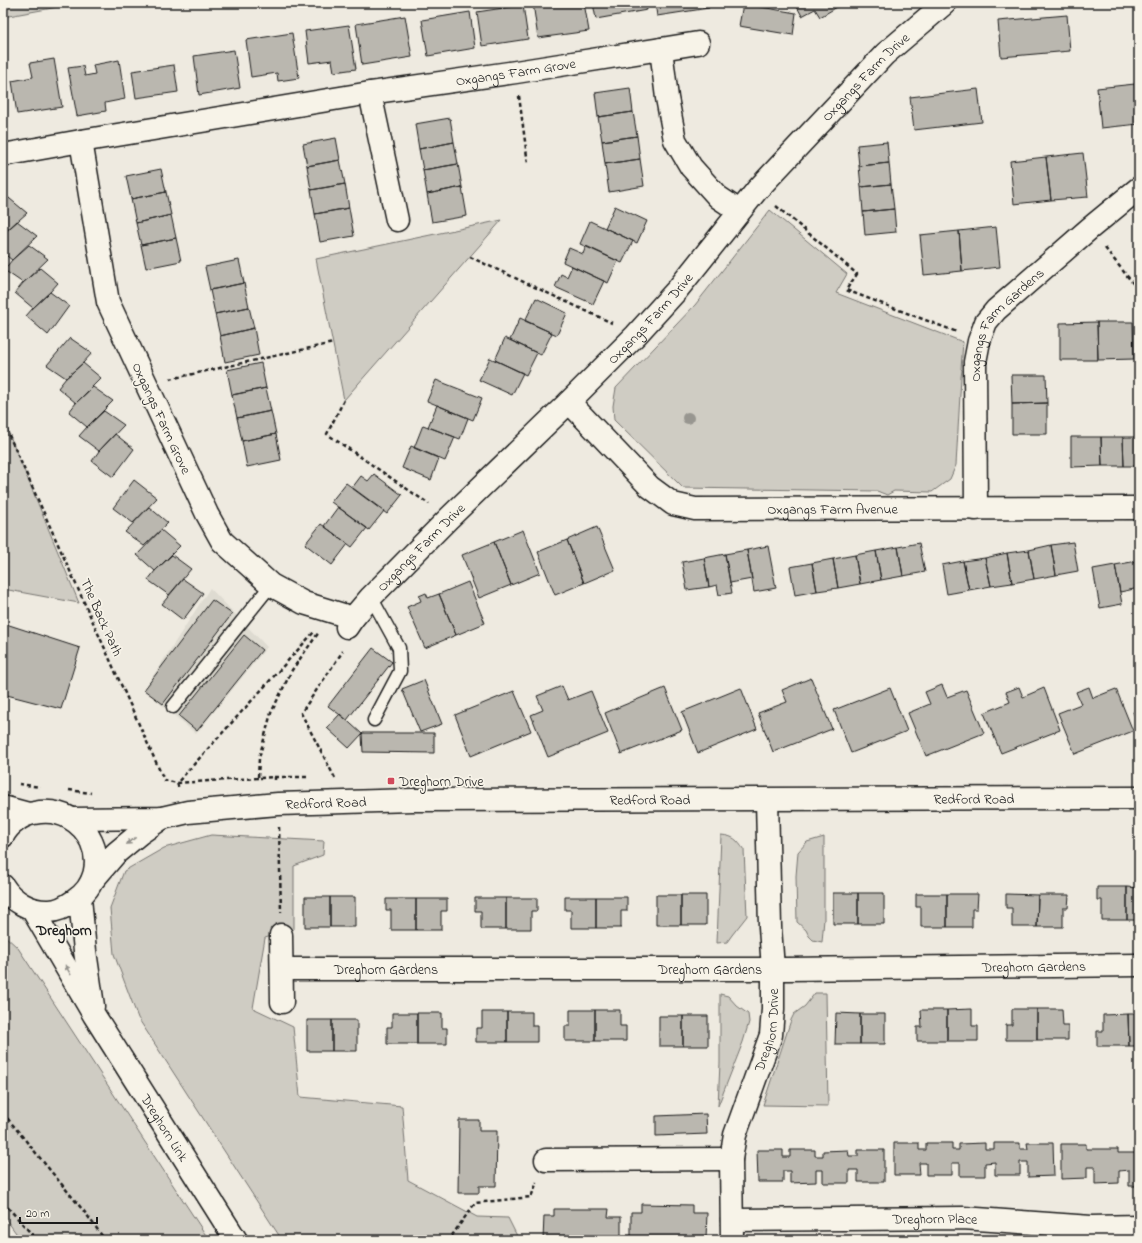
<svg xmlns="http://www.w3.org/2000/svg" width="1142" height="1243" viewBox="0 0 1142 1243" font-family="'Indie Flower',sans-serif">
	<rect width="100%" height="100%" fill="#eeeae0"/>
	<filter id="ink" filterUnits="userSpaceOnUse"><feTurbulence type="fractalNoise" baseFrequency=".025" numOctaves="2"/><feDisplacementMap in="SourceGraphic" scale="8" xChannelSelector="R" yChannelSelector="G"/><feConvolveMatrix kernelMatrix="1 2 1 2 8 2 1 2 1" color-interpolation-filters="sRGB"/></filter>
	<g filter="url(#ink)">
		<path fill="#dedbd1" d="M210,588L267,647L196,734L144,690Z"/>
		<path fill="#cfccc3" stroke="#767470" d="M3,3H80L3,17Z
			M770,210L847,274L836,293L963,342L961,369L962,370L961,377L956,465L950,479L932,492L894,491L887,495L877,491L683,488L614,420L613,406L616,388L695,305Z
			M502,220L344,400L316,259Z
			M3,419L79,603L3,589Z
			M211,835L324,841L323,855L294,866V929L265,938L253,1008L293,1027L300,1097L402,1106L408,1180L477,1217L508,1218L519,1240H282L138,1018L114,954L110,908L124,871L164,848Z
			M721,835C734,836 737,840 744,850L747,916L732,935L727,942L717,943Z
			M824,837V919L822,942L813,940L809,936L806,930L797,922L796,876L798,852L807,842Z
			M3,934L18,948L209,1240H21L3,1215Z
			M815,993H826L828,1106L763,1105L791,1020L794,1014L805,1006Z
			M720,994L728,996L737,1006L748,1014L749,1022L743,1042L718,1106L720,1063Z"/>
		<path fill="#bab7af" stroke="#1c1c1c" d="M533,3H584L589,31L538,38Z
			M593,3H646L647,10L596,19Z
			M655,3H708L709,8L657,16Z
			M795,3H844L820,17L815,9L802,16Z
			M743,4L796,13L793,35L739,26Z
			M523,5L528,39L482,46L477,12Z
			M470,12L475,48L428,56L422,20Z
			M1067,15L1070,51L1001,57L998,21Z
			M405,16L412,57L362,65L356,24Z
			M349,25L356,69L334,72L332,60L309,63L305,31Z
			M292,33L299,78L278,81L277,73L251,77L246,40Z
			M234,50L240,88L199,95L194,56Z
			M54,59L62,107L17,114L12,81L33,77L30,63Z
			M119,60L125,99L105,103L106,111L77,116L68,68L83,66L85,76L95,74L93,65Z
			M174,65L178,92L136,98L132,71Z
			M1135,84L1139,124L1101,128L1097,88Z
			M1135,84H1139V124Z
			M630,88L633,112L598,117L595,93Z
			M978,89L982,122L914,130L910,97Z
			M3,94L6,114L3,115Z
			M633,112L637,136L602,141L598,117Z
			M450,118L454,142L419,149L415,124Z
			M637,136L640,159L605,164L602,141Z
			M336,138L340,160L307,166L303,144Z
			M454,142L458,164L423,170L419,149Z
			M887,142L889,163L859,166L857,145Z
			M1083,153L1088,197L1051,200L1046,157Z
			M1046,157L1051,200L1014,204L1010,161Z
			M640,159L644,186L609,192L605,164Z
			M340,160L345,184L311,190L307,166Z
			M889,163L891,184L861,187L859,166Z
			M458,164L462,187L427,194L423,170Z
			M161,169L166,192L131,199L126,176Z
			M345,184L349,208L315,214L311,190Z
			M891,184L894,209L863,212L861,187Z
			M462,187L467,216L432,222L427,194Z
			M166,192L171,215L136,223L131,199Z
			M4,194L27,213L3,234V195Z
			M615,206L647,221L637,243L605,228Z
			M349,208L354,236L320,242L315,214Z
			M894,209L896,232L865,235L863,212Z
			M171,215L176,238L141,245L136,223Z
			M17,221L37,236L12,260L3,253V234Z
			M590,221L633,241L622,263L580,244Z
			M996,227L1000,267L962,271L959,231Z
			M959,231L962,271L924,275L920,235Z
			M176,238L181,261L146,268L141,245Z
			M29,245L48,259L23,283L4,270L12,260Z
			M586,246L618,261L608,283L563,262L569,248L583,254Z
			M239,260L244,283L210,290L205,267Z
			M572,266L604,281L593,304L555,287L561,274L567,277Z
			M40,268L58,283L50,292L33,308L15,293L23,283Z
			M244,283L249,307L215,314L210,290Z
			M50,292L69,306L48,335L26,316L33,308Z
			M536,298L567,313L557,335L525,321Z
			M249,307L254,328L220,336L215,314Z
			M520,318L552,333L541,355L510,340Z
			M1097,322L1098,360H1060V323Z
			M1097,322H1133L1134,359L1098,360Z
			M254,328L259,355L225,362L220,336Z
			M70,338L92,353L83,363L66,378L47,365Z
			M505,338L537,353L526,375L495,360Z
			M490,358L523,373L512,395L479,380Z
			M83,363L101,378L76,403L58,388L66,378Z
			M261,363L266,388L232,395L227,370Z
			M1011,375H1046L1047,403L1012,404Z
			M436,380L482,398L473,420L427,401Z
			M93,387L113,401L87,427L69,412L76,403Z
			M266,388L271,411L237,418L232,395Z
			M1047,403V434H1012V404Z
			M437,405L468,418L460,439L428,427Z
			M104,411L124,425L99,451L79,436L87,427Z
			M271,411L276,434L242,441L237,418Z
			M423,425L455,437L445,461L414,448Z
			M115,434L134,449L113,477L92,461L99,451Z
			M276,434L281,460L247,467L242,441Z
			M1071,437H1101L1102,466L1071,467Z
			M1101,437H1123L1124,466H1102Z
			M1123,437H1139V466H1124Z
			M411,446L439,458L431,480L402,468Z
			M374,474L402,495L387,514L352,488L361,476L368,481Z
			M134,480L157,498L133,523L113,508Z
			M346,483L384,511L369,530L331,502Z
			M149,507L168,523L144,546L125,532Z
			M338,507L367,528L352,547L324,526Z
			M321,524L348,544L332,565L305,544Z
			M597,527L615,570L584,583L567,540Z
			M161,530L180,546L155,571L137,555Z
			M523,530L540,573L511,585L494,542Z
			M567,540L584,583L555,595L538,552Z
			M494,542L511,585L479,598L462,555Z
			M1073,542L1078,571L1056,575L1051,545Z
			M919,543L925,572L903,576L898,547Z
			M1051,545L1056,575L1034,579L1029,550Z
			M768,546L776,588L754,592L747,550Z
			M898,547L903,576L881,580L876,551Z
			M747,550L752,579L730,583L725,554Z
			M1029,550L1034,579L1012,583L1007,553Z
			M876,551L881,580L860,584L855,555Z
			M1007,553L1012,583L991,586L985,558Z
			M725,554L732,593L719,595L717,585L709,587L704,558Z
			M172,555L191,569L169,595L148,580L155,571Z
			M855,555L860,584L838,588L833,559Z
			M704,558L709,587L687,590L682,562Z
			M985,558L991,586L969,590L963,561Z
			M833,559L838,588L817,591L812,563Z
			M963,561L969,590L947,594L942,565Z
			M1137,561L1139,571V588L1120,592L1115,565Z
			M812,563L817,591L795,595L790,567Z
			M1115,565L1122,604L1100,608L1093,569Z
			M183,579L203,593L183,620L162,604Z
			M468,582L485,623L456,635L439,594Z
			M426,593L428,598L439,594L456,635L425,648L407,607L421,601L419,596Z
			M212,600L232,614L163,704L144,690Z
			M3,623L80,648L61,709L3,694Z
			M244,635L262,650L197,731L179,716Z
			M373,648L392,662L347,720L328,706Z
			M811,678L832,729L773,752L758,713L787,702L782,690Z
			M424,680L442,724L420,732L402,689Z
			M942,685L947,697L966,690L984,733L926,756L908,713L930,704L925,692Z
			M562,686L568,700L591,691L608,733L548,757L531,715L543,710L537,696Z
			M1019,687L1023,697L1044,688L1060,730L1001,753L984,713L1010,702L1006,692Z
			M1089,687L1093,698L1116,689L1133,731L1075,754L1058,713L1081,704L1076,692Z
			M665,688L682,730L621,754L605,713Z
			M741,688L757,729L698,753L682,712Z
			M890,688L907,731L851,753L834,710Z
			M514,691L531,731L471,756L455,715Z
			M1139,709V727L1133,712Z
			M340,714L362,734L349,748L327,728Z
			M363,733H434V753L363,752L362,734Z
			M1097,887H1127V920H1102V900H1097Z
			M1127,887L1139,888V920H1127Z
			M833,893H858V924H833Z
			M858,893H884V924H858Z
			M916,894H947V927H921V907H916Z
			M947,894H978L977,909H972V927H947Z
			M1006,894L1038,895L1037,927H1012V908H1006Z
			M656,895H681V925H656Z
			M681,895H706V925H681Z
			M1038,895H1069L1068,908H1063V927H1037Z
			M305,897H330V927H305Z
			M330,897H355V927H330Z
			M565,897H596V928H571V910H565Z
			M596,897H627V911H621V928H596Z
			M475,898H506V929H481V911H475Z
			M506,898H537V911H531V929H506Z
			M386,899H416V930H391V910H386Z
			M416,899H447V911H441V930H416Z
			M972,1009V1026H978V1041H947V1010Z
			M1012,1009H1037V1040H1006V1025H1012Z
			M1037,1009H1062L1063,1026H1068V1040H1037Z
			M570,1010H595V1041H565V1026H570Z
			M595,1010H620V1026H626V1041H595Z
			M921,1010H947V1041H917V1027H922Z
			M482,1012H507V1042H476V1028H482Z
			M507,1012H532V1026H537V1042H507Z
			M392,1013H417V1044H387V1027H392Z
			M417,1013H442V1028H447V1044H417Z
			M836,1013L860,1014V1044H835Z
			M860,1014H885V1044H860Z
			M1128,1014L1129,1046H1097V1031H1103V1015Z
			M1128,1014H1139V1046H1129Z
			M659,1016H683V1046H659Z
			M683,1016H708V1046H683Z
			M307,1020H332V1051H307Z
			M332,1020H357V1051H332Z
			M706,1114L707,1134L656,1136V1116Z
			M459,1120H479V1131H497L496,1186H479V1193H458Z
			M894,1143H919V1150H926V1143H952V1150H959V1144L985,1143V1149H994V1143H1020V1149H1028L1027,1143H1053L1054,1176L1028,1177V1162H1020V1175H995V1162L985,1163V1176H960V1163H952V1175H926V1163H919L920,1175H894Z
			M1061,1144H1086V1149H1118V1153H1139V1186H1129V1170L1119,1171V1183L1095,1184V1167H1087V1178L1061,1179Z
			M757,1150H783V1157H790V1150H815V1156H823V1151L848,1150L849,1156H858V1150H884V1182H858V1170H849V1183H823V1170H816V1182L790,1183V1171H783V1182H758Z
			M641,1204L692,1205V1213H707L706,1238L631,1237V1212H641Z
			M554,1209H609L608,1217H621V1240H543L544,1216H554Z"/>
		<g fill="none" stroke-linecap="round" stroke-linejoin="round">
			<defs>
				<path id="lane" d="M371,597L399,648L400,671L374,720
					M173,707L271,585"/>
				<g id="street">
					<path d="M661,49L698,43"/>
					<path d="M370,93L397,220"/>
					<path d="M3,155L81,141"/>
					<path id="s1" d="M569,402L650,487L673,504L695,509L1139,508"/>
					<path id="s2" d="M976,509L975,362L979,341L986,322L996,310L1089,229L1139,188"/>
					<path id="s3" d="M353,618L304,603L271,585L222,541L207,514L108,302L81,141L370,93L516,72L661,49L667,98L675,140L691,167L718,197L739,211"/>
					<path id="s4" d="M347,627L353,618L371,597L449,518L569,402L636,335L677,290L757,190L885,54L945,3"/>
					<path d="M281,935L282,1002"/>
					<path id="s5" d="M282,969H788L1139,965"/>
					<path d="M546,1160L731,1159"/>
					<path id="s6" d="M732,1220L963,1218L1091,1227L1139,1226"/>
					<path id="s7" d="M732,1240L731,1159L735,1135L771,1035L773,1009V969L770,927L767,800"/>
				</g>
				<g id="secondary">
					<path d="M3,807L29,814"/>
					<path id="s8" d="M73,819L162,818L188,812L278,804L412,800L1139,798"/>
					<path d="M3,836C8,825 22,815 34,813C89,802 119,872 74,901C67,906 58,911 49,911C31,912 12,901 3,886"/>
					<path d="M92,881L116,853L139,834L162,818"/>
					<path d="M80,898L85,951L93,1006"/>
					<path id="s9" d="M32,909L94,1015L236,1240"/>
				</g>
			</defs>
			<use href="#lane" stroke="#1c1c1c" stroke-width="15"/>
			<use href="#street" stroke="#1c1c1c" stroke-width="25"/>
			<use href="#secondary" stroke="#1c1c1c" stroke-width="25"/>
			<path stroke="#1c1c1c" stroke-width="2.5" stroke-dasharray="4 3" stroke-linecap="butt" d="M519,96L528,164
				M776,206L857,274L846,290L957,332
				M1105,248L1139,291
				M470,257L612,323
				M170,379L333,343
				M344,400L327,434L429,504
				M3,422L164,780L177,783L179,789
				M275,777H310
				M258,778L177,783L314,632
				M335,778L301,713L343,651
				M275,780V777L258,778L259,758L271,713L292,670L319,632
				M19,784L40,787
				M69,790L91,793
				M279,827L281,912
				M3,1113L87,1215L105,1240
				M3,1202L37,1240
				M446,1240L451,1237L475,1203L531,1197L537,1182"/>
			<use href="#lane" stroke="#f7f3e8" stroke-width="12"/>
			<use href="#street" stroke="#f7f3e8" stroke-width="22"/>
			<use href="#secondary" stroke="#f7f3e8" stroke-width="22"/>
		</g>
		<circle fill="#989690" cx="688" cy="418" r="6"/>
		<defs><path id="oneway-solid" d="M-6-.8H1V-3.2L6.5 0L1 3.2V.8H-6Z"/></defs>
		<g fill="#94928c">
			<use href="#oneway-solid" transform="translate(131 841) rotate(142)"/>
			<use href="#oneway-solid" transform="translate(68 970) rotate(-120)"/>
		</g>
	</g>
	<rect fill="#d1495b" stroke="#f7f3e8" stroke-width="1.5" x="387" y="777" width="8" height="8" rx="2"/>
	<g text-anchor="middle" stroke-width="3.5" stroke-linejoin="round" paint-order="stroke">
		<g font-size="14" fill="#1c1c1c" stroke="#f7f3e8">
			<text dy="5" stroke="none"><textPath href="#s3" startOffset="1023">Oxgangs Farm Grove</textPath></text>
			<text dy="5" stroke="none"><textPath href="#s4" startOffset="757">Oxgangs Farm Drive</textPath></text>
			<text dy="5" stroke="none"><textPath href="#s4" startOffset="433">Oxgangs Farm Drive</textPath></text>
			<text dy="5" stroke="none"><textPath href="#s2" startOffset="196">Oxgangs Farm Gardens</textPath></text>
			<text transform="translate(162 418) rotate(65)" y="5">Oxgangs Farm Grove</text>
			<text dy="5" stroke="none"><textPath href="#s1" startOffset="306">Oxgangs Farm Avenue</textPath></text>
			<text dy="5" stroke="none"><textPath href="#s4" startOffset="109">Oxgangs Farm Drive</textPath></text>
			<text transform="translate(102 617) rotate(66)" y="5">The Back Path</text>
			<text dy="5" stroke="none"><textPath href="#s8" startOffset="902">Redford Road</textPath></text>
			<text dy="5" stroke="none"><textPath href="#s8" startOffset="578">Redford Road</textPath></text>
			<text dy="5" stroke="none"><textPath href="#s8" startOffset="254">Redford Road</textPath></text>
			<text dy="5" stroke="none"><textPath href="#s5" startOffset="752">Dreghorn Gardens</textPath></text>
			<text dy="5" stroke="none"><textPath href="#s5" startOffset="104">Dreghorn Gardens</textPath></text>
			<text dy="5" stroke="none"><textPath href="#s5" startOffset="428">Dreghorn Gardens</textPath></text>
			<text dy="5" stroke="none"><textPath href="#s7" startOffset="216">Dreghorn Drive</textPath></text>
			<text dy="5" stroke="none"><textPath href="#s9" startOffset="256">Dreghorn Link</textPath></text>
			<text dy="5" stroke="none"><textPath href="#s6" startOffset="203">Dreghorn Place</textPath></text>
		</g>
		<g font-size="14" fill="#1c1c1c" stroke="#f7f3e8" text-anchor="start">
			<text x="399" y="786">Dreghorn Drive</text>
		</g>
		<g font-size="15" font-weight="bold" fill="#1c1c1c" stroke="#f7f3e8">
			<text x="64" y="935">Dreghorn</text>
		</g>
	</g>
	<rect width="1142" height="1243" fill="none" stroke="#f7f3e8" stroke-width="16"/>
	<rect x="8" y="8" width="1126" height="1227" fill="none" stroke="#1c1c1c" stroke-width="1.5" filter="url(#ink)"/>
	<path d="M20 1217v6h77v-6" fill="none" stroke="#1c1c1c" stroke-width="2"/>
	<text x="26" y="1217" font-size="12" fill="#1c1c1c" stroke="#f7f3e8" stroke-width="3" paint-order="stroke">20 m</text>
</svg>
